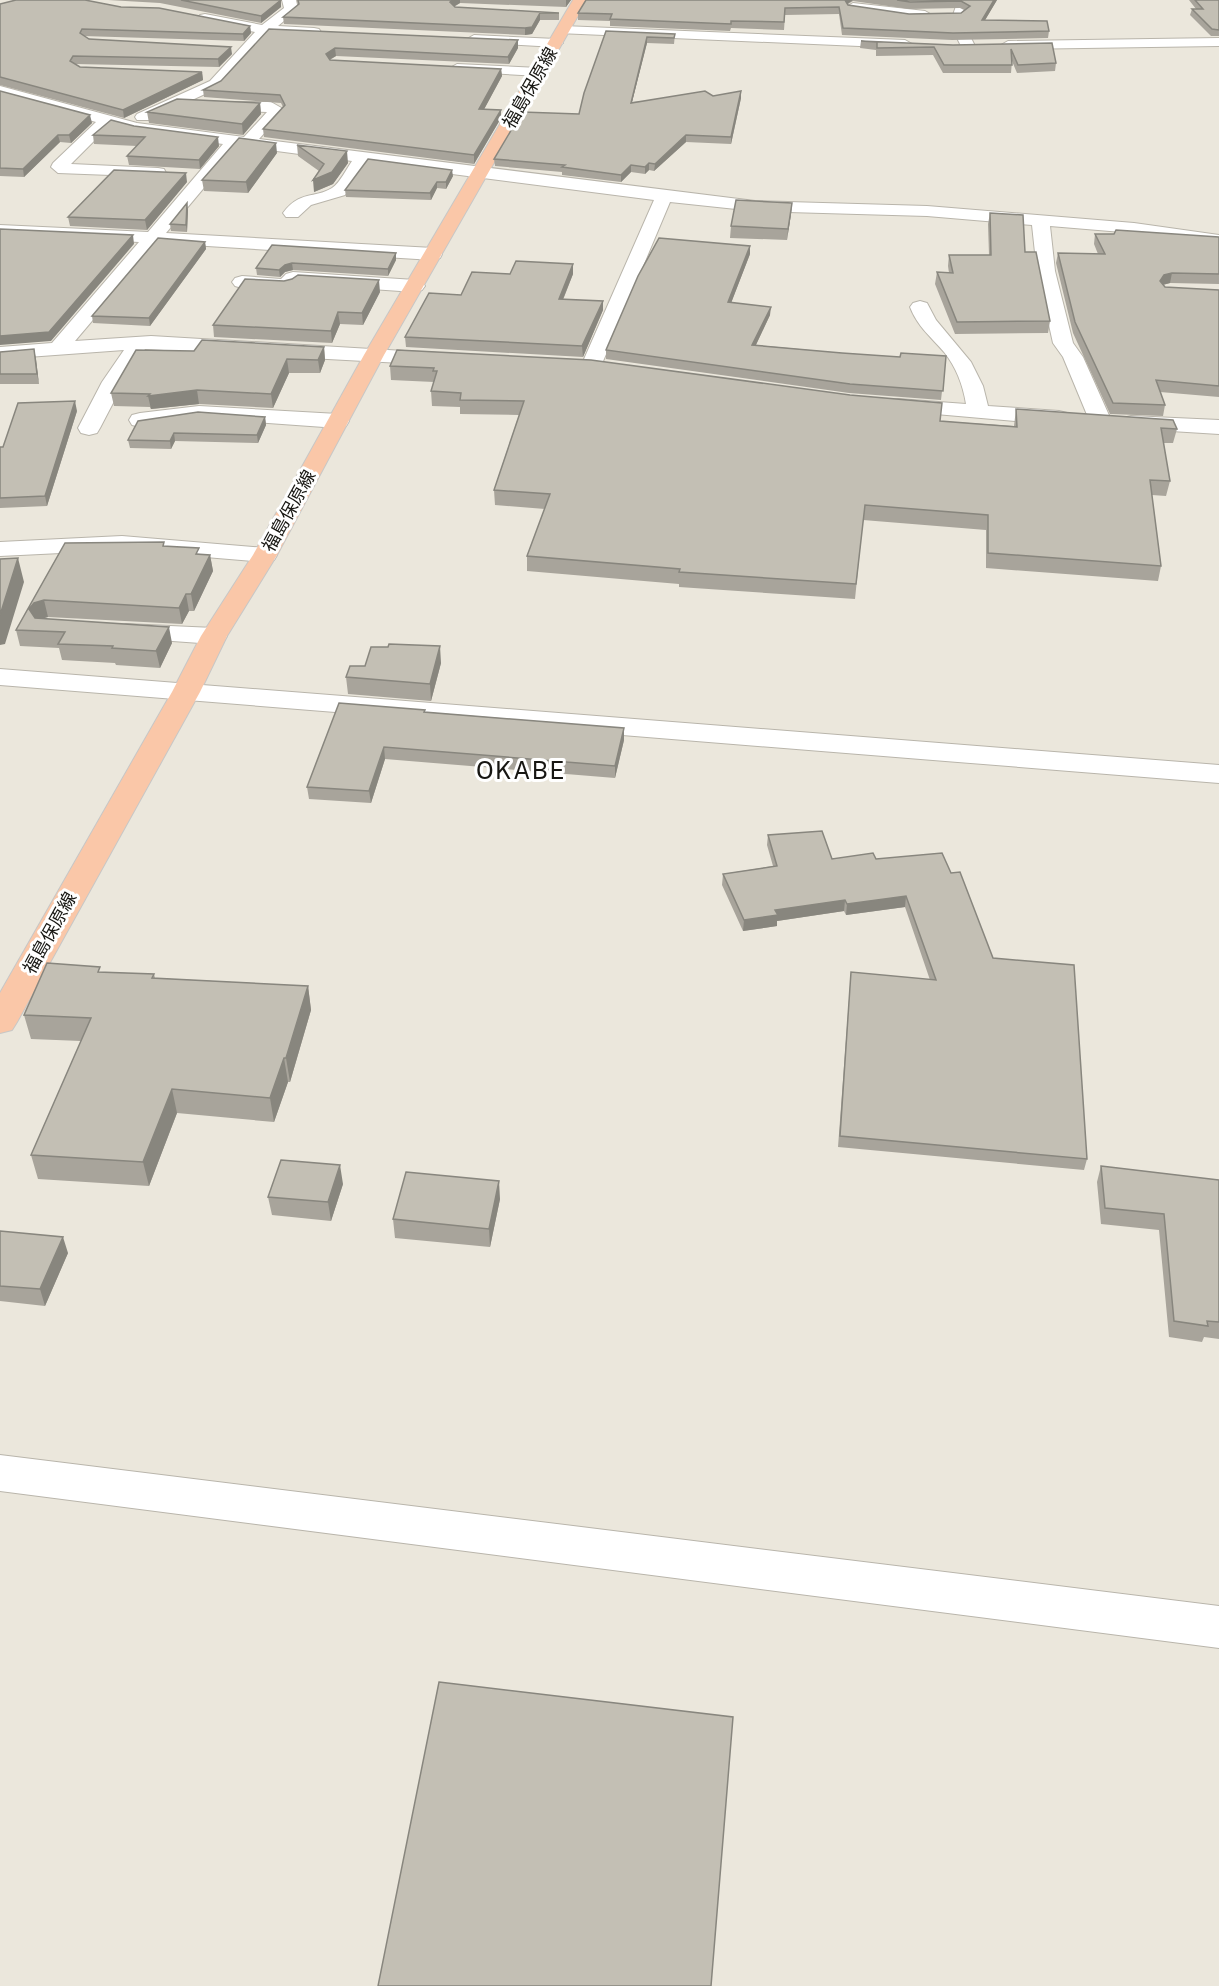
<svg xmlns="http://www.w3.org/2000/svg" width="1219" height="1986" viewBox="0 0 1219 1986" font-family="'Public Sans','Noto Sans JP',sans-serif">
	<rect width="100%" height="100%" fill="#ebe7dc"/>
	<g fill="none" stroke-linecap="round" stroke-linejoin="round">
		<defs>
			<path id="street" d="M282,0H296L298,9L278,26L314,28L319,29L321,32L319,35L269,34L220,87L149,120H137L135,117L137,114L210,81L255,32L200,21L198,18L200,15L205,14L262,25L284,8Z
				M958,0H972L964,24L975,46L968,50L961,46L950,24Z
				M853,3L925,11L932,15L925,19H916L848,10L846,7Z
				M563,26L905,40L912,44L905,48L558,33L556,30Z
				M474,35L556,39L563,43L556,47L469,42L467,39Z
				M1219,38V46L1008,49L1001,45L1008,41Z
				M457,64L539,68L546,72L539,76L452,71L450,68Z
				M0,86L137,123L244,137L267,112L217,110L211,108L209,105L211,102H271L285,110L259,139L755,201L927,206L1134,223L1219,235V245L1134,233L1050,226L1055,271L1073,343L1083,357L1112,422L1109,427L1101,429L1093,427L1090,422L1063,357L1053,343L1037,271L1032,225L927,216L755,211L670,202L601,366L598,370L591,372L584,370L581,366L654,200L367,163L345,195L311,205L298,217H286L283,213C300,190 314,199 332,188C340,183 347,168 352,161L239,146L166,233L433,248L440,250L442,254L440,258L433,260L158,243L75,341L151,336L438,353L445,355L448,359L445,363L438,365L145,349L124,382L100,428L97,433L89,435L81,433L78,428L102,382L124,350L0,359V347L52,343L139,242L0,235V225L148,232L223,144L136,133L112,126L106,129L71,164L158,168L164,169L166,173L164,177L58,173L51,167L53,163L96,122L0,96Z
				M293,272L415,280L422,282L425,286L422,290L415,292L298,284L293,289L286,291L242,288L235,286L232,282L235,278L242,276L281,279L286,274Z
				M920,301L927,303L936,320L971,362L983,386L988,406L1059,411L1067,413L1070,418L1067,423L1059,425L890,410L887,405L890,400L898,399L966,404C963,385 956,367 944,352C932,338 917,326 910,307L913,303Z
				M199,406L338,414L346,416L349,421L346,426L338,428L199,418L140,427L132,425L129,420L132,415L140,413Z
				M1131,416L1219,420V434L1123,428L1120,423L1123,418Z
				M122,536L265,548L274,550L277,555L274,560L265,562L122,550L0,556V542Z
				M126,624L214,628L223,630L227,636L223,642L214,644L117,637L113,632L117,627Z
				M0,669L1219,765V783L0,685Z
				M0,1455L1219,1606V1648L0,1491Z"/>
			<path id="primary" d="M573,0H587L384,355L277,555L227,636L200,692L17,1022L12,1030L0,1033V993L172,692L201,636L253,555L364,355Z"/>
		</defs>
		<use href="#street" stroke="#b9b5ab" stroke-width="2"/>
		<use href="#primary" stroke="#c7c7c6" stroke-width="2"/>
		<use href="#street" fill="#fff" fill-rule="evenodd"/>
		<use href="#primary" fill="#fac7a8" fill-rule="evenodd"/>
	</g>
	<path fill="#a8a49b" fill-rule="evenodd" d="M108,0H281V7L261,23L160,3Z
		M297,0H571L566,7L460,3L454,7L559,13V20H540L532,34L525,35L284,24L283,17L298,5Z
		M586,0H997L985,20L1049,31L1048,38L952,40L842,35L839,14L785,15L784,30L731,28L730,31L610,26V21L578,20V13ZM853,1L909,9L960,8L964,10L961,13L909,14L848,5V4Z
		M1189,0H1219V36H1211L1190,15L1192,9H1196Z
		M0,4L121,7L250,26L251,33L244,41L83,36L89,39L232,54L219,67L75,64L80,67L202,72L203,80L124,118L0,85Z
		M269,29L518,48L509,64L336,56L330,60L501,69L502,76L484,109L501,110V118L474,164L264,137L263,129L283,107L281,103L204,97L203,90L221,81Z
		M606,31L675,34L674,44L647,43L632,102L713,96L741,98L731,144L686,142L654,171L649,170L645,174L631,172L621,182L562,175V172L495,166L494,159L579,114Z
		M861,41L953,45L1052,43L1056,63L1055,71L1017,73L1012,61L1011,73H943L933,55L876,56V50L860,48Z
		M0,91L92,123L71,143L60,142L24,177L0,176Z
		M260,103L261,114L243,135L149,123L147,112Z
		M134,126L219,146L200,169L129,165L127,156L137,146L94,144L93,135Z
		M297,145L348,163L333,184L314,192L319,171L298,156Z
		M277,153L248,193L204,191L202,180Z
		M453,176L446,189L437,188L431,200L346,197L345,190Z
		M187,182L147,230L70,226L68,217Z
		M792,203L791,214L787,240L730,238L731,226Z
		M188,210L187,232L171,231L170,224Z
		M990,213L1025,252L1050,321L1048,333L955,334L935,284L937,272L949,273L948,266L949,255H989L988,224Z
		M1095,234L1219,237V284L1170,283L1163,285L1165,287L1219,290V397L1160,392L1165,405L1163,416L1110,414L1073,333L1056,263L1058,253L1098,254L1094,244Z
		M205,242L206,249L150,326L93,323L92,316Z
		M272,245L396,253V260L388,276L293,270L285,272L280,277L257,275L256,268Z
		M750,254L731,303L770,315L756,345L842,353L900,357L946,356L941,400L849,393L606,359V350Z
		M573,264V274L563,300L603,301V310L583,357L406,347L405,337L461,295L510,274Z
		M380,292L363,325L340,324L332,343L214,337L213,325Z
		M324,347L325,360L320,373H289L273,408L199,404L151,409L150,407L114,406L111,393L194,351Z
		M34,349L39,384H0V352Z
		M397,350L940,421L1014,426L1016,409L1177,429L1173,443H1163L1170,481L1166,496L1152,495L1161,566L1158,581L986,568V530L863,520L855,599L679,587V584L527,571V556L545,509L495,505L494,490L519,415L460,414V407L432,406L431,391L434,382L391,380L390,366Z
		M77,411L47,506L0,508V447H3Z
		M265,417L266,425L258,443L175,441L171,449L130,448L128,440Z
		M65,543L165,546L200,554L210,555L213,571L194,611H189L182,624L48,617L43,618L172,643L160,668L116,665L115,663L62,660L59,648L20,646L16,630Z
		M441,663L431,701L348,694L346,677L365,666Z
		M425,710V712L624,728V740L615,778L385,759L371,803L309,799L307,787Z
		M768,835L832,859H876L951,873L993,958L1087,1159L1084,1170L838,1147L851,972L930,980L905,907L846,915L844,911L777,921V926L743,931L722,885L723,874L773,866L767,845Z
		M102,972L154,974L155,978L308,986L311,1010L290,1082H288L274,1122L177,1113L149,1186L38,1179L31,1155L81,1041L31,1039L24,1015Z
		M1101,1166L1219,1180V1339L1204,1337L1202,1342L1169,1337L1159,1230L1101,1224L1097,1182Z
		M343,1184L331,1221L272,1215L268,1197Z
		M500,1199L490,1247L395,1238L393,1219Z
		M0,1231L68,1253L45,1306L0,1301Z"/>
	<path fill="#88867e" d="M281,0V7L261,23V16Z
		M453,0H460V3L451,8L450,2Z
		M566,0H571L566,7Z
		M844,0H853L844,6Z
		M994,0H997L981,27L982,20Z
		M540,13V20L532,34L525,35V28Z
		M250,26L251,33L244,41L243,34Z
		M647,37V43L630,110L631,103Z
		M518,40V48L509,64L508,57Z
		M231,47L232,54L219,67L218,59Z
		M335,48L336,56L327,61L326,54Z
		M501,69L502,76L480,117L479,109Z
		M202,72L203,80L124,118L123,110Z
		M741,91V98L731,144V137Z
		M260,103L261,114L243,135L242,124Z
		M501,110V118L474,164V155Z
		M90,115L92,123L71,143L69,135Z
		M58,135L60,142L24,177L23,169Z
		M686,135V142L654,171L655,164Z
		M218,137L219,146L200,169L199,160Z
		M276,143L277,153L248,193L246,182Z
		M347,151L348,163L333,184L314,192L313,180Z
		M649,163V170L645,174V167Z
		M631,165V172L621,182V175Z
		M452,170L453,176L446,189V182Z
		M186,173L187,182L147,230L145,220Z
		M437,182V188L431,200L430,193Z
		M187,203L188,210L187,232L186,225Z
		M792,203L791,214L787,240L788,229Z
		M133,235L134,244L51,341L0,345V336Z
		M205,242L206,249L150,326L149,318Z
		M750,246V254L728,311V302Z
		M396,253V260L388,276V269Z
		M292,263L293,270L285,272L280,277L279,270L285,265Z
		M573,264V274L559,309V299Z
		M1172,273L1170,283L1162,285L1160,281L1164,275Z
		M379,280L380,292L363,325L362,313Z
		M603,301V310L583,357L582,346Z
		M771,307L770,315L752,353V345Z
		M338,312L340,324L332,343L331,331Z
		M324,347L325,360L320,373L318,360Z
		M34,349L36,359L39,384L37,374Z
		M287,359L289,373L273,408L271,394Z
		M197,390L199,404L151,409L148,396Z
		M75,401L77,411L47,506L45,496Z
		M265,417L266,425L258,443L257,435Z
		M174,433L175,441L171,449L170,441Z
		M210,555L213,571L194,611L191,594Z
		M18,558L24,582L5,644L0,645V615Z
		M186,594L189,611L182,624L179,608Z
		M44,600L48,617L38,620L33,626L29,609L34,603Z
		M169,627L172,643L160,668L156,651Z
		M440,646L441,663L431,701L430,684Z
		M624,728V740L615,778V766Z
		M384,747L385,759L371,803L369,791Z
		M906,896L905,907L846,915L847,904Z
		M845,900L844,911L777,921V926L743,931L744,920L775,910Z
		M308,986L311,1010L290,1082L286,1058Z
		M284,1058L288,1082L274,1122L270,1098Z
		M172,1089L177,1113L149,1186L143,1162Z
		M340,1165L343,1184L331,1221L328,1202Z
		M499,1181L500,1199L490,1247L489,1229Z
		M63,1237L68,1253L45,1306L40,1289Z"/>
	<path fill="#c3bfb4" stroke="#88867e" stroke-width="1.5" d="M16,0H85L121,7L159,8L250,26L243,34L82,29L80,33L89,39L231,47L218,59L73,56L70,61L80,67L202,72L123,110L0,77V4Z
		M181,0H281L261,16Z
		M298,0H453L450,2L455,7L559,13H540L532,27L525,28L283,17L299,4Z
		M586,0H845L848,5L909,14L961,13L970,6L961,1L910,2L897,0H994L982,20L1047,21L1049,31L953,33L843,28L839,7L785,8L784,22L731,21V24L610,19L612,14L578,13Z
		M1195,0H1219V30L1212,29L1192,9H1203Z
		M269,29L518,40L508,57L335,48L326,54L330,60L501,69L479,109L501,110L474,155L263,129L285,105L280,95L203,90L221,81Z
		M606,31L675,34L674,38L647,37L631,103L705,91L713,96L741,91L731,137L686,135L655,164L649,163L645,167L631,165L621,175L562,167L565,165L494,159L522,112L579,114L584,93Z
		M861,41L953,45L1052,43L1056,63L1018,65L1011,49L1012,65H944L934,47L877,48V42Z
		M0,91L90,115L69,135H58L23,169L0,168Z
		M177,99L260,103L242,124L147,112Z
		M111,120L134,126L218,137L199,160L127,156L145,137L93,135Z
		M239,138L276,143L246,182L202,180Z
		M297,145L347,151L332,172L313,180L324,164Z
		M368,159L452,170L446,182H437L430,193L345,190Z
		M114,170L186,173L145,220L68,217Z
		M736,200L792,203L788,229L731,226Z
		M187,203L186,225L170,224Z
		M990,213L1023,215L1025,252H1036L1050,321L957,322L937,272L953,273L949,255H991Z
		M0,229L133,235L49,332L0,336Z
		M1116,230L1219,237V274L1172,273L1164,275L1160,281L1165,287L1219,290V386L1156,380L1165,405L1113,403L1075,322L1058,253L1105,254L1095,234H1114Z
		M158,238L205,242L149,318L92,316Z
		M659,238L750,246L728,302L771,307L752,345L842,353L900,357L901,353L946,356L943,391L850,384L606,350L638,276Z
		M272,245L396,253L388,269L292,263L285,265L279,270L256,268Z
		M516,261L573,264L559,299L603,301L582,346L405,337L429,293L461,295L472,272L510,274Z
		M298,275L379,280L362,313L338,312L331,331L213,325L245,279L284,281L292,279Z
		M202,340L324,347L318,360L287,359L271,394L197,390L148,396L150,394L111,393L136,350L194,351Z
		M34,349L37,374H0V352Z
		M397,350L591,360L850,395L942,403L940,421L1017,427L1016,409L1173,420L1177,429L1161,428L1170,481L1150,480L1161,566L988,553V515L865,505L856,584L679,572L680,569L527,556L550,494L494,490L524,401L460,400L461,393L431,391L437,371H433L434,368L390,366Z
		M75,401L45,496L0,498V447H3L18,403Z
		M198,412L265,417L257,435L174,433L170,441L128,440L138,421Z
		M164,542L163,546L199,548L196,554L210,555L191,594H186L179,608L44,600L34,603L29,609L35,618L169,627L156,651L112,648L113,646L58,644L65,632L16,630L65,543Z
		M18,558L0,615V559Z
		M389,644L440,646L430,684L346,677L350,666H365L371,647H388Z
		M339,703L425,710L424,712L624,728L615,766L384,747L369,791L307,787Z
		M822,831L832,859L873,853L876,859L942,853L951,873L960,872L993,958L1074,965L1087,1159L840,1136L851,972L936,980L906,896L847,904L845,900L775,910L778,915L744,920L723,874L777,866L768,835Z
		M47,963L100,967L98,972L154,974L152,978L308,986L286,1058H284L270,1098L172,1089L143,1162L31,1155L91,1018L24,1015Z
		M281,1160L340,1165L328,1202L268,1197Z
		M1101,1166L1219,1180V1322L1207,1321L1208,1326L1174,1321L1164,1214L1105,1208Z
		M406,1172L499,1181L489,1229L393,1219Z
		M0,1231L63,1237L40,1289L0,1286Z
		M439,1682L733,1717L711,1986H378Z"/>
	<g text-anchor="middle" stroke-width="6" stroke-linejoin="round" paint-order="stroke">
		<g font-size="18" fill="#171612" stroke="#fff">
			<text transform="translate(530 88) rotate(-60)" y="6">福島保原線</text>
			<text transform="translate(289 511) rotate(-61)" y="6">福島保原線</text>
			<text transform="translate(50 933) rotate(-61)" y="6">福島保原線</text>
		</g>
		<g font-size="24" letter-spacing="1.5" fill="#171612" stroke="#fff">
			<text x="521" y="779">OKABE</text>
		</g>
	</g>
</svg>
